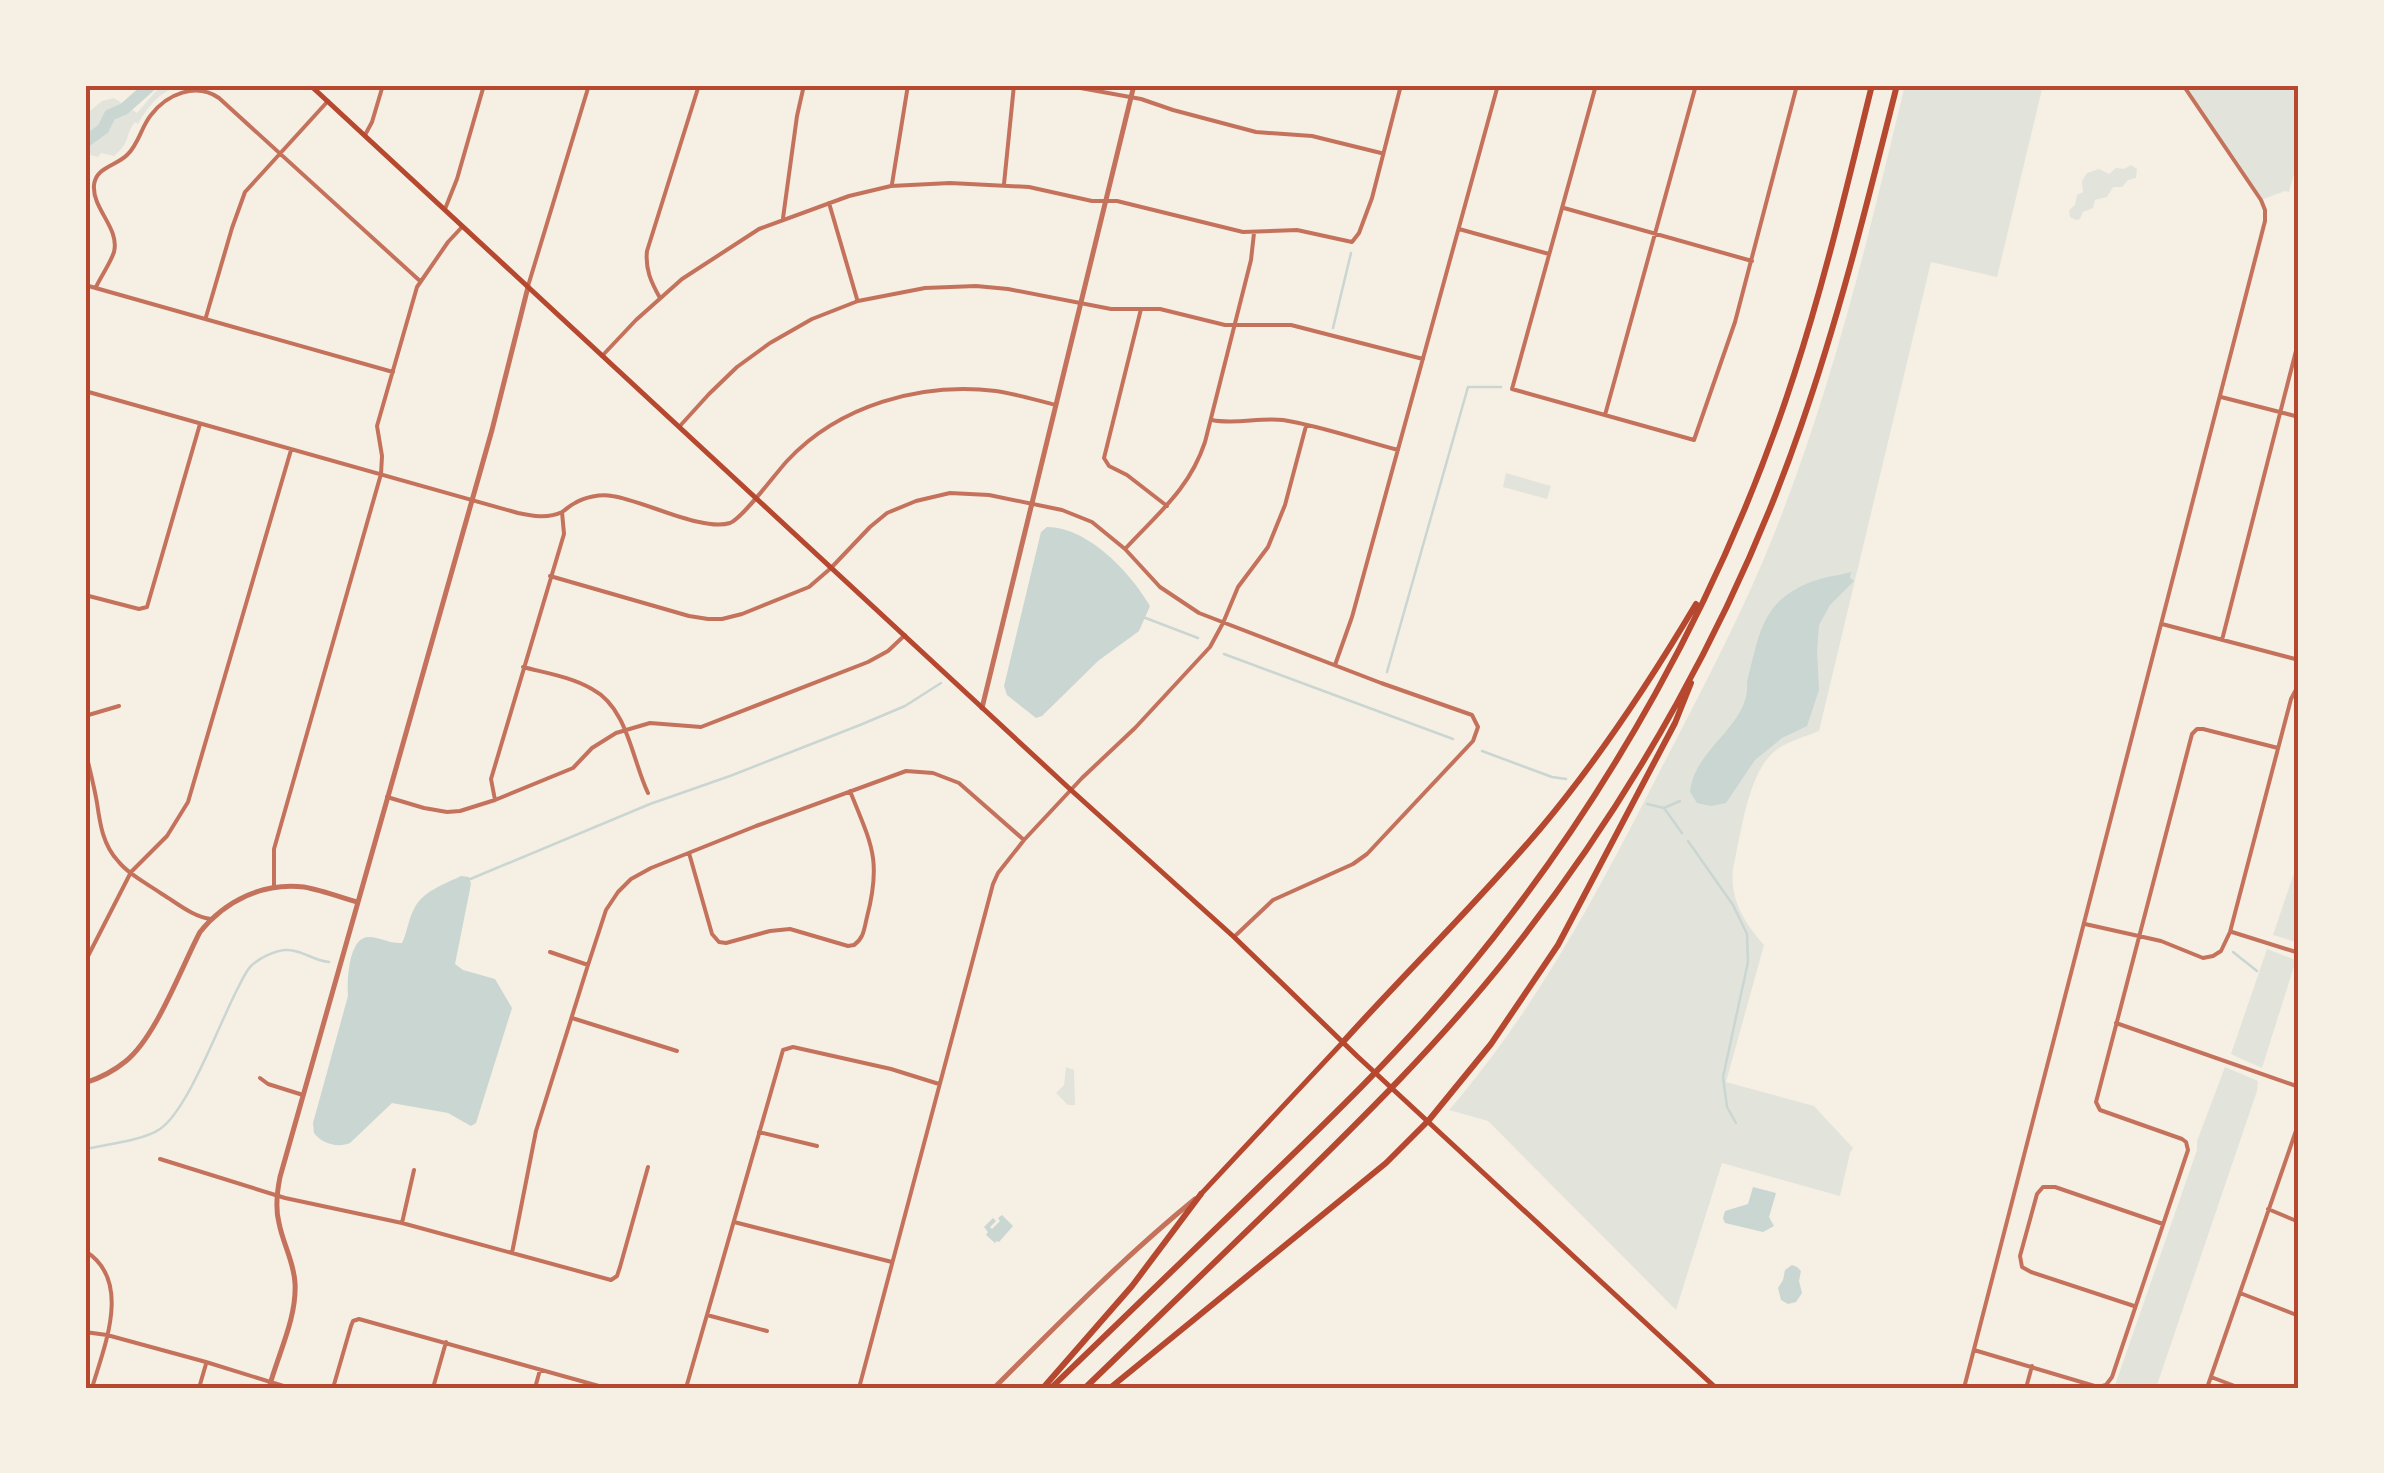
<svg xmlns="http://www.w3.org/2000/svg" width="2384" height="1473" viewBox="0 0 2384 1473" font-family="'Noto Sans',sans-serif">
	<rect width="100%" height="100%" fill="#f6efe4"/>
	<path fill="#e2e4dc" d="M161,85H183C161,90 149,105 138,124L135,122C124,136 132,141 114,156L101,153L98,157L90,155L88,150L85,151V115L102,101L114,98L137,113Z
		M1905,85H2043L1997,277L1931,262L1819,731C1805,737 1787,741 1775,751C1747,774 1741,835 1733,869C1730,900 1744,922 1764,945L1726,1082L1814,1106L1853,1148L1850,1153L1840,1196L1722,1163L1676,1310L1488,1121L1449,1110C1531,1015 1590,907 1647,796C1692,708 1740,621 1776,529C1833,385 1869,235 1905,85Z
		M2183,85H2299V156L2289,192L2285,191L2261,200Z
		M2131,165L2137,169L2136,178L2128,180L2122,187H2113L2107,197L2095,200L2093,208L2083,212L2080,219L2076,220L2070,217L2069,210L2075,205L2077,195L2083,192L2082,181L2087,173L2099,169L2109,174L2116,168L2124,169Z
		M1506,473L1551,486L1547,499L1503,487Z
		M2299,858V943L2273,935Z
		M2267,949L2296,960L2262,1068L2231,1054Z
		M1066,1067L1074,1070L1075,1105H1068L1056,1093L1064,1085Z
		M2225,1067L2258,1081L2257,1091L2156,1388H2114L2197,1150V1141Z"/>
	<path fill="#c9d6d2" d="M1047,527C1088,527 1131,573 1150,606L1139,631L1098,661L1042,716L1036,718L1007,695L1004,686L1041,532Z
		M1851,572L1850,578L1854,581L1830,605L1819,625L1817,652L1819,690L1807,726L1782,738L1755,760L1726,803L1711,806L1697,803L1690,792C1694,748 1751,725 1747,682C1760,631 1762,597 1820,579C1830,576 1841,575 1851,572Z
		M461,876L469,877L471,884L455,964L463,970L495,979L512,1008L476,1123L471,1126L448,1113L392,1103L350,1143C338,1148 322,1144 314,1133L313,1123L348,996C347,982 348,937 369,937C380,937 390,944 402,943C407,933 408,921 413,911C422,891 443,885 461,876Z
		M1753,1187L1776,1193L1769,1217L1774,1226L1763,1232L1725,1223L1723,1218L1725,1211L1748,1204Z
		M1002,1215L1013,1226L999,1242L997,1241L995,1243L986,1235L988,1232L984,1227L993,1218L996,1221L990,1227L992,1229L1000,1221L998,1218Z
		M1792,1265L1797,1267L1801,1271L1799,1281L1802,1293L1796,1302L1788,1304L1781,1300L1778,1288L1783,1280L1785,1270Z"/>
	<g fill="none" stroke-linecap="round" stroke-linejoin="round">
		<path stroke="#c9d6d2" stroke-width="2.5" d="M1333,328L1351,253
			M1143,617L1198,638
			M1224,654L1453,739
			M1387,672L1468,387H1501
			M1482,751L1552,777L1566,779
			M1647,804L1664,808L1682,833
			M1664,808L1680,801
			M1688,841L1733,905L1747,934L1748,962L1723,1077L1727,1107L1736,1123
			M468,880L650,804L730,776L860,725L905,706L941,683
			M2233,952L2257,971
			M85,1149C104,1145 145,1140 160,1129C189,1109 220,1021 239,986C242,980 246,971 251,966C259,958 274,951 285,950C302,949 313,961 329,962"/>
		<path stroke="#c9d6d2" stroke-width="12" d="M85,142L103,129L110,115L124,109L151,85"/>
		<path stroke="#c5725c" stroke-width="4" d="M1044,85H1064L1141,99L1173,110L1256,132L1312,136L1381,153
			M1596,85L1512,389L1694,440L1735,322L1797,85
			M365,135L372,122L383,85
			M892,184L908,85
			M1004,184L1014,85
			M829,203L857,299
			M1564,208L1752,261
			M445,209L457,179L484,85
			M783,218L797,116L804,85
			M1459,229L1549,254
			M85,285L393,372
			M528,286L589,85
			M96,287C101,276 110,264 114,252C120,228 92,209 94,185C96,167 116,166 127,155C139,144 141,127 151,115C167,94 196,82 219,98L420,281
			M660,298C651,282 645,269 647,251L699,85
			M1141,309L1104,458L1109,466L1127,475L1167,506
			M206,317L232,228L245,192L328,101
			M602,356L636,320L682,279L759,229L849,196L891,186L950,183L1029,187L1092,201H1117L1243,232L1297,230L1352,242L1359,233L1372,198L1401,85
			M85,391L518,513C532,516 548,519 562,512C567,509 570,505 575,503C585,497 600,494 612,496C642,500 703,532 730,523C743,518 775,474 787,461C839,405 921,382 996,391C1016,394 1036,400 1056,405
			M2221,397L2299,417
			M1605,415L1696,85
			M1212,420C1236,425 1259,417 1283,420C1321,426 1360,440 1398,450
			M679,427L709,394L737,367L770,343L812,319L858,301L925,288L976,286L1008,289L1111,309H1160L1225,325H1291L1423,359
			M1125,549C1158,513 1189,490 1205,442L1251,260L1254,233
			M550,576L689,616L708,619H722L742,614L809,587L831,568L870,527L887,513L916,501L950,493L989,495L1062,510L1092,522L1125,549L1160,587L1199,613L1381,683L1472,715L1478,727L1473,741L1367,854L1353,864L1273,900L1235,936
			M85,595L139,609L147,607L200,424
			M2162,624L2299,660
			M2222,640L2299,339
			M1335,665L1352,617L1498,85
			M523,667C546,673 572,677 592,689C628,708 632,760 648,793
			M85,716L119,706
			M85,749C89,767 94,785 97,803C100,824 103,845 118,861C129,875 148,884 162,894C177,903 193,917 211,919
			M387,797L424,808L447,812L460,811L495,800L573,768L592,748L616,733L650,723L701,727L868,662L888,651L905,635
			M495,800L491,779L564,534L562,512
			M689,853L712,934L719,942L726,943L770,931L790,929L848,946L854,945C864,938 864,929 867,917C882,859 871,844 850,791
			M274,888V849L381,474L382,456L377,426L417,287L448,242L462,227
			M2085,924L2161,941L2203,958L2213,956L2221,951L2230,932L2291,699L2299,684
			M2232,932L2299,953
			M550,952L588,965
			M85,962L131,872L167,836L188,802L291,450
			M572,1018L677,1051
			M2116,1023L2299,1087
			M260,1078L268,1084L303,1095
			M759,1132L817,1146
			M160,1159L285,1198L402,1223L611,1280L617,1276L620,1267L648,1167
			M2268,1209L2299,1222
			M734,1222L892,1262
			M402,1223L414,1170
			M85,1251C133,1280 104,1347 92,1388
			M512,1253L536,1131L588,965L606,910L618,892L631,879L651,868L756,826L906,771L933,773L959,783L1024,840
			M2240,1293L2299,1316
			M2134,1306L2031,1272L2022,1267L2020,1256L2037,1194L2043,1187H2055L2163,1224
			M707,1315L767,1331
			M85,1332L107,1335L206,1362L290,1388
			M1974,1350L2098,1387L2106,1385L2112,1377L2188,1150L2186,1142L2182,1139L2100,1110L2096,1102L2192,734L2197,729H2203L2278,748
			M2211,1377L2240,1388
			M199,1388L206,1364
			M333,1388L351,1326L353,1321L359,1319L606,1388
			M433,1388L446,1342
			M535,1388L540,1370
			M686,1388L783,1050L793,1047L891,1069L939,1084
			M859,1388L993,884L998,873L1024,840L1082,778L1135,728L1210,647L1223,623L1238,587L1268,547L1285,505L1306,426
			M1964,1388L2265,221V210L2261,200L2183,85
			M2026,1388L2032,1366
			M2207,1388L2299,1122"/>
		<path stroke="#c5725c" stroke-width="5" d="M982,708L1134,85
			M85,1083C100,1078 114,1071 126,1061C156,1037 181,968 200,932C225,901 263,882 304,887C321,890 340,897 357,902
			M269,1388C278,1354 297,1318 295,1283C294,1262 283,1244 279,1223C275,1208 277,1192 280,1177L492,430L528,287
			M994,1388C1059,1323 1124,1257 1195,1199"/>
		<path stroke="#b5482f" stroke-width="5" d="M310,85L1071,790L1234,937L1357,1056L1716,1388
			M1201,1194L1343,1042"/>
		<path stroke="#b5482f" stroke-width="6" d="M1343,1042C1408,970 1477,903 1540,829C1599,759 1649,683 1696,604
			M1043,1388L1132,1286L1201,1194
			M1051,1388C1121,1320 1191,1252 1261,1185C1330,1119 1398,1053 1459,980C1607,803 1723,595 1794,375C1825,280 1848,182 1872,85
			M1085,1388C1151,1324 1217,1260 1283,1196C1362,1119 1441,1041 1509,955C1634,797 1735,617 1801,426C1840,314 1868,200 1897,85
			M1110,1388L1386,1163L1429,1120L1491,1044L1558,945L1675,723L1691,683"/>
	</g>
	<rect width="2384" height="1473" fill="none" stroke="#f6efe4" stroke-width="175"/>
	<rect x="88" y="88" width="2208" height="1298" fill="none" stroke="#b5482f" stroke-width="4"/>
</svg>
